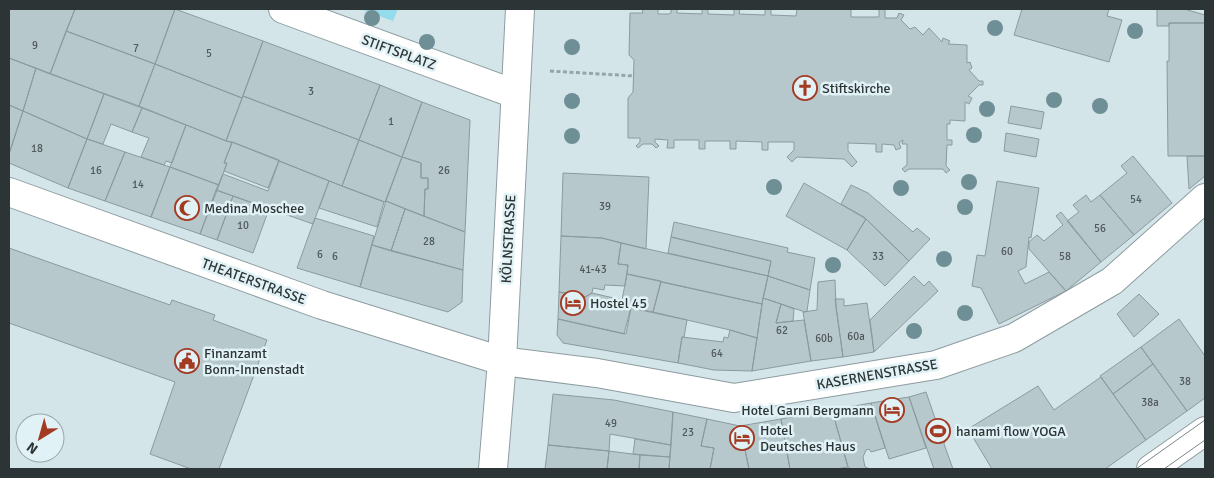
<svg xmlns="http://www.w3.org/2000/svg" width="1214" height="478" viewBox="0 0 1214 478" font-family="Signika,sans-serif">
	<rect width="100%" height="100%" fill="#d4e5e9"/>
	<path fill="#94dbeb" d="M360,9H398L393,21Z"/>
	<path fill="#b7c8cc" stroke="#8b9a9e" d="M9,9H75L50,74L9,58Z
		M75,9H175L155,64L66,31Z
		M175,9L263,41L242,98L155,64Z
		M642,9H660L658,10V14H669L671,13V9H677V13L702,14V9H708V14L734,15V9H740L739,14L765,15V9H771V15L796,16L797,9H851V17H879V9H885V18H897L899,13L904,15L901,20L910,29L915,27L923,35L929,28L942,42L943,38L950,41L948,44L967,45V63L970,62L972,68L969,70L979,81H983V85H979L968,96L972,98L969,104L965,102V121L950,120V124H947V140H952V145H947L946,166L950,170L946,173L943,169H909L905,172L902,169L907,165V144H902L903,140L899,143L901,148L896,150L894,145L882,144V152H876V144L848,143V151L857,162L852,167L844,159L797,157L792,162L787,157L794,150V142H768V150H762V142L736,141V149H730V141H705V149H699V140H674V148H667L668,140L655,139V142L659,146L656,148L652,144H643L638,148L636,146L640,142V138H628V98L633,92L634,60L629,55L630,13H643Z
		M1022,9H1109L1107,16L1122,20L1109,62L1014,35Z
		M1157,9H1184L1205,15V23H1169V26H1157Z
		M1169,23H1205V156H1168L1167,61H1169Z
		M66,31L155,64L139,106L50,74Z
		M263,41L380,85L359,140L243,96Z
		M9,58L36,68L23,111L9,105Z
		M155,64L242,98L226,141L139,106Z
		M36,68L104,94L87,139L23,111Z
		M380,85L422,102L402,157L359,140Z
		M104,94L142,108L132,132L111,124L103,144L87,139Z
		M243,96L359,140L342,186L232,142L226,141Z
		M422,102L470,120L465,232L424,216L425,189H428V178H421V163L402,157Z
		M9,105L23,111L9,154Z
		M1011,106L1044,112L1041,129L1008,123Z
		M142,108L186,125L172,163L166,161L164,165L141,157L149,138L132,132Z
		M23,111L87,139L68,188L9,163V154Z
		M186,125L232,143L224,163H227L219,185L170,167Z
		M1006,133L1039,139L1036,157L1004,151Z
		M87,139L125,152L105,201L68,188Z
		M359,140L402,157L385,202L342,186Z
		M232,142L279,160L268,188L224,171L227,163H224Z
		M125,152L170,167L151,217L105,201Z
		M1133,156L1172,203L1134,235L1100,195L1127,173L1121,166Z
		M1187,156H1205V176L1189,189Z
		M402,157L421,163V178H428V189H425L424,216L386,201Z
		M279,161L329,181L313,224L216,190L223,174L268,191Z
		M170,167L219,185L200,234L151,217Z
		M563,173L649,177L646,249L602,238L561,236Z
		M329,181L384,202L377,227L319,208Z
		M997,181L1039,188L1031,238L1029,237L1026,267L1018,271L1025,284L1049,272L1066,291L999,324L981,288L972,286L977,255L985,256Z
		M804,183L866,219L847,250L786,216Z
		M851,185L868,193L913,232L917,228L930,239L909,261L864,217L841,204Z
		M216,190L233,196L217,240L200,234Z
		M1086,195L1091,202L1100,195L1134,235L1101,262L1067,221L1079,212L1073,205Z
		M233,196L269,209L253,253L217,240Z
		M386,201L405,209L391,251L372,245Z
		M405,209L465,232L463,270L391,251Z
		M1061,212L1101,262L1066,291L1029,249V242L1037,235L1044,241L1063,225L1056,216Z
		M315,218L374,236L360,287L297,268Z
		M866,219L909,261L885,286L847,250Z
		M674,222L788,248L787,252L815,258L810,290L768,276L771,261L671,237Z
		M561,236L602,238L621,243L618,264L628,265L625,286L605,285L604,290L593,288L592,293L585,297L559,292Z
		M671,237L771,261L768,276L668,253Z
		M621,243L768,276L762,304L627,274L628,265L618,264Z
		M372,245L463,270L462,302L448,312L360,287Z
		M9,248L170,305L172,300L215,315L213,320L267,340L219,469H191L150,454L175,382L9,323Z
		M627,274L661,281L653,312L631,307L624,334L558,319L559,292L585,297L592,293L622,300Z
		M768,276L810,290L807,311L805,312L763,298Z
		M914,276L924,286L929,281L938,291L874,352L870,320Z
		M835,280L836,307L843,357L811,361L803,312L817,310L818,282Z
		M661,282L762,304L757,338L730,330L653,312Z
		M1139,294L1159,314L1134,337L1117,314Z
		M763,298L781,304L776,323L804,320L811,361L752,371Z
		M835,299H844V306L867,303L874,352L843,357Z
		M781,304L794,309L793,321L776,323Z
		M631,308L687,320L684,337H682L678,363L563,343L557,335L558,319L626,334Z
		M1179,319L1205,356V398L1187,411L1141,347Z
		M730,330L757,338L752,371L714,370L678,363L682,337L723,342L724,337L728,338Z
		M1141,347L1153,364L1113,394L1100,376Z
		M1153,364L1187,411L1146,440L1113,394Z
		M1101,377L1146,440L1105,469H992L968,429L1038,386L1054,410Z
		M926,392L936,421L942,424L946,437L944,444L953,469H934L909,397Z
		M553,394L614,400L673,412L671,445L610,434L609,451L548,445Z
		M909,397L926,448L889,459L871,403Z
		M871,403L885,448L871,452L869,449L866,450L863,457L865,467L870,469H850L849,467H848L832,410Z
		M832,410L848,467L836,469H790L781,419Z
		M673,412L707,419L701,446L714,448L710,469H669Z
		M707,419L740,426L749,469H710L714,448L701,446Z
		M781,419L790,469H749L740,426Z
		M635,439L671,445L670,457L633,454Z
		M548,445L609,451L607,469H545Z
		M609,451L640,455L639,469H607Z
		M640,455L670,457L669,469H639Z"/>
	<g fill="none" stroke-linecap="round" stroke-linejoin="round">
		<defs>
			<path id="minor" d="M283,9L515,94
				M9,192L322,305L502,361L597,373L734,398L936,365L1014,338L1112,281L1205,198
				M1151,469L1205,431"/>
			<path id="tertiary" d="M493,469L502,361L520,9"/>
		</defs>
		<use href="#minor" stroke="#8d9ca0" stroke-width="30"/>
		<use href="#tertiary" stroke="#8d9ca0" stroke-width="30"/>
		<path stroke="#96a4a7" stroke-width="3" stroke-dasharray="4 2.5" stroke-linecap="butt" d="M550,71L634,76"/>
		<use href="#minor" stroke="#fff" stroke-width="28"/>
		<use href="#tertiary" stroke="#fff" stroke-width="28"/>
		<path stroke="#7b8789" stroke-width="1" d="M1136,469L1205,420
			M1164,469L1205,440"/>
	</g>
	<g fill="#6f8f96">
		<circle cx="372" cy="18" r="8"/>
		<circle cx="995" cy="28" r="8"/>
		<circle cx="1135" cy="31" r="8"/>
		<circle cx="427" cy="42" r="8"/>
		<circle cx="572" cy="47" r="8"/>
		<circle cx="1054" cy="100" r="8"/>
		<circle cx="572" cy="101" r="8"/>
		<circle cx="1100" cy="106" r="8"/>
		<circle cx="987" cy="109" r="8"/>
		<circle cx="974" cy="135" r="8"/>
		<circle cx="572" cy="136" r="8"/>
		<circle cx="969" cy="182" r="8"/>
		<circle cx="774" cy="187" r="8"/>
		<circle cx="901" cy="188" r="8"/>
		<circle cx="965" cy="207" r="8"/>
		<circle cx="944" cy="259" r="8"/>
		<circle cx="833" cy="265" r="8"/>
		<circle cx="965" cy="313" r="8"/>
		<circle cx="914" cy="331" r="8"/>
	</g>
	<defs>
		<symbol id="church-ring" viewBox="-11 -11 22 22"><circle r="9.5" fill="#e1f2f7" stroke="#a33a22" stroke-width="1.5"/><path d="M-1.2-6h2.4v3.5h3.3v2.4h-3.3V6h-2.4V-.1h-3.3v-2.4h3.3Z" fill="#a33a22"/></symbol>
		<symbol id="mosque-ring" viewBox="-11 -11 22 22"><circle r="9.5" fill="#e1f2f7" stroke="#a33a22" stroke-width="1.5"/><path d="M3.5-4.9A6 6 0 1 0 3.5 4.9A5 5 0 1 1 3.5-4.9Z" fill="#a33a22"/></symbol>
		<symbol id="hotel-ring" viewBox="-11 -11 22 22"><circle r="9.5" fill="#e1f2f7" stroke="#a33a22" stroke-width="1.5"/><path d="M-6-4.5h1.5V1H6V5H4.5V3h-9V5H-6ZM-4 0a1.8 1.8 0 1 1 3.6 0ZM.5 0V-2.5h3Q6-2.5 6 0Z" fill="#a33a22"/></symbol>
		<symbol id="civic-ring" viewBox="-11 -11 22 22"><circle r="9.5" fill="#e1f2f7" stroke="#a33a22" stroke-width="1.5"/><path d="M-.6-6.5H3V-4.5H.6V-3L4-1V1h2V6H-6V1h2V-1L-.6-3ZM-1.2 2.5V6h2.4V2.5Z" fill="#a33a22"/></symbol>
		<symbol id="stadium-ring" viewBox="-11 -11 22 22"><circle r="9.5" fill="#e1f2f7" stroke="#a33a22" stroke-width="1.5"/><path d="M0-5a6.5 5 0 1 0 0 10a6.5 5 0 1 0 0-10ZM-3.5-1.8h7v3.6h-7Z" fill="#a33a22"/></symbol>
	</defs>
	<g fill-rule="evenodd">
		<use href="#church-ring" x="791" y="74" width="28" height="28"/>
		<use href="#mosque-ring" x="173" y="194" width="28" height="28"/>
		<use href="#hotel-ring" x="559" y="289" width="28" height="28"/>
		<use href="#civic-ring" x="173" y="347" width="28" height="28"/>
		<use href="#hotel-ring" x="878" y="396" width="28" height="28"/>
		<use href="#stadium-ring" x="924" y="417" width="28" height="28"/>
		<use href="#hotel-ring" x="728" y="424" width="28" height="28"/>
	</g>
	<g text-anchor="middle" stroke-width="5" stroke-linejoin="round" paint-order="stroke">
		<g font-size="11" fill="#50595b">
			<text x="35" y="49">9</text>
			<text x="136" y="52">7</text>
			<text x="209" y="57">5</text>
			<text x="311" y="95">3</text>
			<text x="391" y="125">1</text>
			<text x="37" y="152">18</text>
			<text x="96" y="174">16</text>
			<text x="444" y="174">26</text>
			<text x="138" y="188">14</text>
			<text x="1136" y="203">54</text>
			<text x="605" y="210">39</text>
			<text x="243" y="229">10</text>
			<text x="1100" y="232">56</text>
			<text x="429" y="245">28</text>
			<text x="1007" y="255">60</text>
			<text x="320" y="258">6</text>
			<text x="335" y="260">6</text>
			<text x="878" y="260">33</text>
			<text x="1065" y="260">58</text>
			<text x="593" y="273">41-43</text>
			<text x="782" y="334">62</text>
			<text x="856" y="340">60a</text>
			<text x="824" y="342">60b</text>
			<text x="717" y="357">64</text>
			<text x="1185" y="385">38</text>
			<text x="1150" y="406">38a</text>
			<text x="611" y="427">49</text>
			<text x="688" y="436">23</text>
		</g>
		<g font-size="14" fill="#2d3435" stroke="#e1f2f7">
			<text transform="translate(399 52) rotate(20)" y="5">STIFTSPLATZ</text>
			<text transform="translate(508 239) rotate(-87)" y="5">KÖLNSTRASSE</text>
			<text transform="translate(254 281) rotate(20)" y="5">THEATERSTRASSE</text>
			<text transform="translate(877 374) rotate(-10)" y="5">KASERNENSTRASSE</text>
		</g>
		<g font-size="14" fill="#2d3435" stroke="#e1f2f7" text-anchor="start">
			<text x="822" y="93">Stiftskirche</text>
			<text x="204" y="213">Medina Moschee</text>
			<text x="590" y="308">Hostel 45</text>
			<text x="204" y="358">Finanzamt<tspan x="204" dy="16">Bonn-Innenstadt</tspan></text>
			<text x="874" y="415" text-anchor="end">Hotel Garni Bergmann</text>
			<text x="760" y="435">Hotel<tspan x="760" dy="16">Deutsches Haus</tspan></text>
			<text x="956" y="436">hanami flow YOGA</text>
		</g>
	</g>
	<rect width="1214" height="478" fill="none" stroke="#2d3435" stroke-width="20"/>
	<g transform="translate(40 438) rotate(217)"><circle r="24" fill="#e1f2f7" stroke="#99a6a9"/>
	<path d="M0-4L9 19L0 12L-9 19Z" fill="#a33a22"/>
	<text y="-8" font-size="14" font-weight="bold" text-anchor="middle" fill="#2d3435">N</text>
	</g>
</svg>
